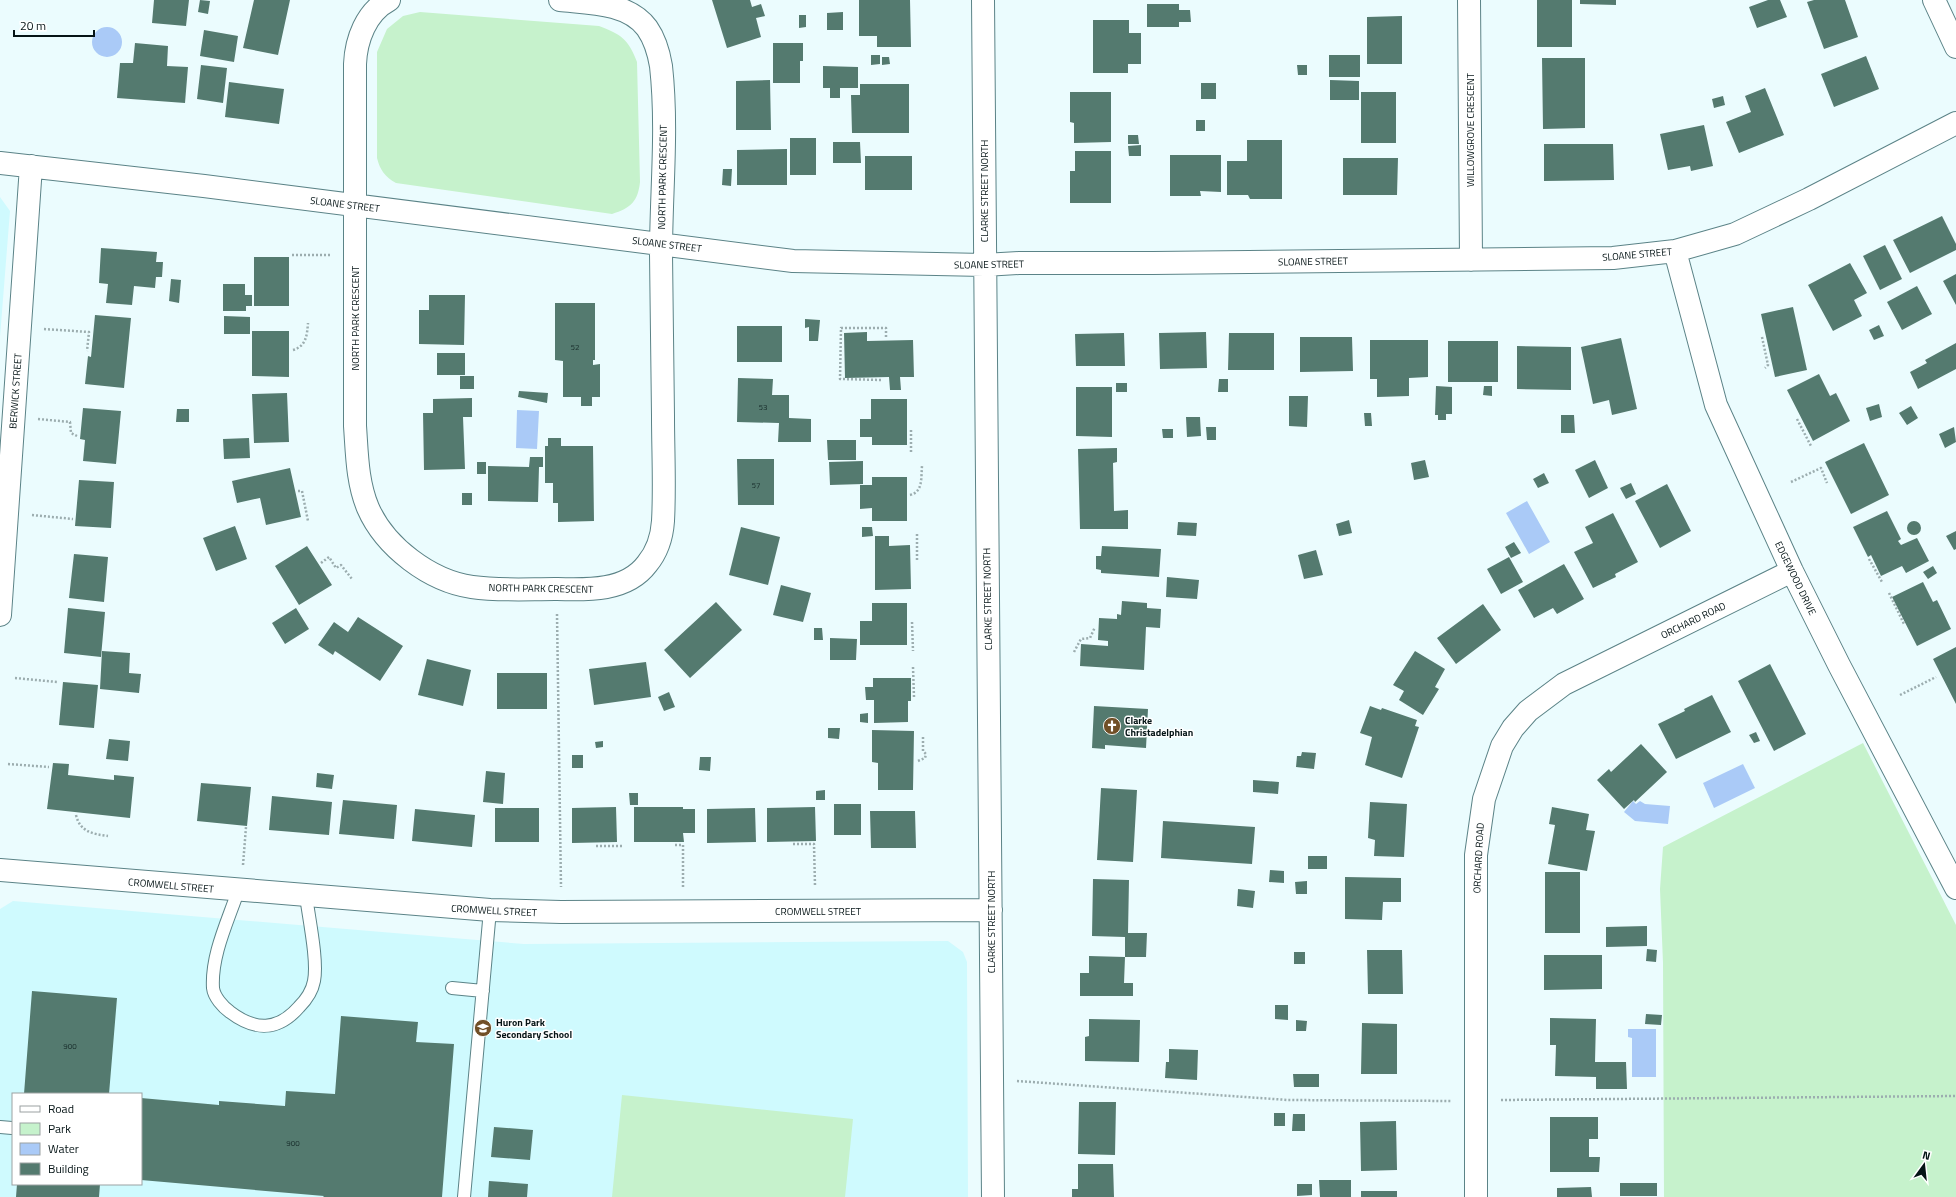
<svg xmlns="http://www.w3.org/2000/svg" width="1956" height="1197" viewBox="0 0 1956 1197" font-family="'Titillium Web',sans-serif">
	<rect width="100%" height="100%" fill="#ebfcfe"/>
	<path fill="#cffafe" fill-rule="evenodd" d="M0,197L10,211L0,337Z
		M13,901L524,944L948,941L963,952L967,962L968,1197H0V909ZM13,1094H141V1184H13Z"/>
	<path fill="#c6f2cc" d="M420,12L599,26C621,34 629,40 637,62L640,182C638,201 631,208 612,214L396,183C385,177 380,170 377,158V52L387,29L403,16Z
		M1863,743L1956,925V1197H1664L1663,963L1660,889L1663,847Z
		M622,1095L853,1119L845,1197H612Z"/>
	<path fill="#aacaf7" d="M92 42a15 15 0 1 1 30 0a15 15 0 1 1-30 0Z
		M517,410L539,411L537,449L516,448Z
		M1527,501L1550,542L1529,554L1506,513Z
		M1743,764L1755,788L1714,808L1703,783Z
		M1633,801L1636,804L1640,801L1645,804L1670,806L1668,824L1635,821L1624,812Z
		M1628,1029H1656V1077H1632V1038L1628,1037Z"/>
	<path fill="#547a6f" d="M154,0H189L186,26L152,23Z
		M200,0L210,1L208,14L198,12Z
		M254,0H290L278,55L243,48Z
		M712,0H750L752,7L761,4L765,16L756,18L761,37L727,48Z
		M859,0H910L911,47H877V36H859Z
		M1537,0H1572V47H1537Z
		M1580,0H1616V5L1580,4Z
		M1768,0H1780L1787,17L1757,28L1749,7Z
		M1814,0H1845L1858,37L1824,49L1807,2Z
		M1147,4H1179V10H1190L1191,22H1179V27H1147Z
		M843,12V30H827V13Z
		M799,15H806V27L799,28Z
		M1402,16V64H1367V17Z
		M1093,20H1129V33H1141V64H1128V73H1093Z
		M204,30L238,36L234,62L200,56Z
		M135,43L168,46L167,66L188,67L185,103L117,98L120,63H133Z
		M773,43H803V61H800V83H773Z
		M871,55H880V64L871,65Z
		M1329,55H1360V77H1329Z
		M1866,56L1879,89L1834,107L1821,74Z
		M882,57H889L890,64L882,65Z
		M1542,58H1585V128L1543,129Z
		M201,65L227,68L223,103L197,99Z
		M1297,65H1307V75H1298Z
		M823,66L858,67V88H840V98H830V88H823Z
		M770,80L771,130H736V81Z
		M1330,80L1359,81V100H1330Z
		M229,82L284,89L279,124L225,117Z
		M1201,83H1216V99H1201Z
		M860,84H909V133H852L851,95H860Z
		M1765,88L1784,135L1739,153L1726,122L1751,112L1745,96Z
		M1070,92H1111V142L1074,143V123L1070,122Z
		M1361,92H1396V143H1361Z
		M1723,96L1725,105L1714,108L1712,99Z
		M1196,120H1205V131H1196Z
		M1704,125L1713,166L1691,171L1690,166L1668,170L1660,134Z
		M1128,135H1138L1139,144H1128Z
		M790,138H816V175H790Z
		M1247,140H1282V199H1250L1248,195H1227V161H1247Z
		M833,142H860L861,163H833Z
		M1544,144H1613L1614,180L1544,181Z
		M1141,145V156H1129L1128,146Z
		M787,149V185H737V150Z
		M1075,151H1111V203H1070V171H1075Z
		M1170,155H1221V192L1200,191L1201,196H1170Z
		M865,156H912V190H865Z
		M1343,158H1398L1397,195H1343Z
		M723,169H732L731,186L722,185Z
		M1942,216L1956,244V250L1910,273L1893,240Z
		M1885,245L1902,279L1880,290L1863,256Z
		M101,248L157,252L156,262H163L162,277H156L155,288L134,286L132,305L106,303L108,284L99,283Z
		M254,257H289V306H254Z
		M1850,263L1867,293L1854,300L1862,316L1833,331L1808,285Z
		M1956,274V305L1943,281Z
		M171,279L181,280L179,303L169,301Z
		M223,284H245V295H252V306H246V311H223Z
		M1917,286L1932,314L1902,330L1887,302Z
		M429,295H465L464,345L419,344V310H429Z
		M555,303H595V360H593V365L600,364V397H592V406H581V397H563V361L555,360Z
		M1793,307L1807,370L1775,377L1761,314Z
		M95,315L131,318L124,388L85,384L88,356L91,357Z
		M224,316L250,317V334H224Z
		M805,319L820,320L818,341H809V327L805,328Z
		M1879,325L1884,336L1874,340L1869,330Z
		M737,326H782V362H737Z
		M252,331H289V377L252,376Z
		M867,332V341L913,340L914,377H900L901,390H890L889,377L845,378L844,333Z
		M1206,332L1207,368L1160,369L1159,333Z
		M1124,333L1125,366H1076L1075,334Z
		M1229,333H1274V370H1228Z
		M1300,337H1352L1353,371L1300,372Z
		M1621,338L1637,409L1612,415L1609,400L1593,404L1581,347Z
		M1370,340H1428V377L1409,378V396L1377,397V379H1370Z
		M1448,341H1498V382H1448Z
		M1956,343V369L1918,389L1910,372L1927,363L1925,360Z
		M1517,346L1571,347V390L1517,389Z
		M437,353H465V375H437Z
		M1819,374L1830,396L1836,393L1850,421L1813,441L1787,390Z
		M460,376H474V389H460Z
		M738,378L773,379L772,395H789V418L811,419V442H778L779,423L737,422Z
		M1219,379H1228V392H1218Z
		M1116,383H1127V392H1116Z
		M1436,386L1452,387V414H1446V420H1438V415H1435Z
		M1484,386H1492V396L1483,395Z
		M1076,387H1112V437L1076,436Z
		M519,391L548,393L547,403L518,397Z
		M287,393L289,442L254,443L252,394Z
		M1289,396H1308L1307,427L1289,426Z
		M472,398V417H463L465,469L424,470L423,413H433V399Z
		M871,399H907V445H872V437H860V419H871Z
		M1879,404L1882,417L1870,421L1866,408Z
		M1911,406L1918,418L1907,425L1899,413Z
		M83,408L121,411L116,464L83,461L85,440L80,439Z
		M177,409H189V422H176Z
		M1364,413H1371L1372,426H1365Z
		M1561,415H1574L1575,433H1561Z
		M1186,417H1200L1201,436L1187,437Z
		M1206,427H1216V440H1207Z
		M1954,427L1956,442L1945,448L1939,434Z
		M1162,429H1173V438H1163Z
		M249,438L250,458L224,459L223,439Z
		M548,438H561V446H593L594,521L558,522V503H553V483H545V446H548Z
		M827,440H856V460H828Z
		M1864,443L1889,495L1851,514L1825,462Z
		M1117,448V462L1113,463L1114,511L1128,510V529H1080L1078,449Z
		M530,457H543V467H539L538,502L488,501V466L529,467Z
		M737,459H774V505H738Z
		M1425,460L1429,477L1414,480L1411,463Z
		M1595,460L1608,488L1589,498L1575,470Z
		M863,461V484L830,485L829,462Z
		M477,462H486V474H477Z
		M290,468L301,517L266,525L260,498L237,503L232,481Z
		M1544,473L1549,483L1538,488L1533,479Z
		M872,477H907V521H872V508L860,509V485H872Z
		M79,480L114,482L111,528L75,526Z
		M1631,483L1636,494L1626,499L1620,488Z
		M1667,484L1691,531L1660,548L1635,501Z
		M462,493H472V505H462Z
		M1887,511L1901,539L1898,541L1901,545L1917,538L1929,561L1906,573L1902,566L1881,576L1871,555L1868,557L1853,527Z
		M1613,513L1638,562L1615,574L1616,577L1593,588L1574,552L1593,543L1585,527Z
		M1349,520L1352,533L1339,536L1336,524Z
		M1907 528a7 7 0 1 1 14 0a7 7 0 1 1-14 0Z
		M1178,522L1197,523L1196,536L1177,535Z
		M235,526L247,559L216,571L203,538Z
		M741,527L780,537L768,585L729,575Z
		M862,527H872L873,536L862,537Z
		M1956,531V549L1954,550L1946,536Z
		M875,536H889V546L910,545L911,589L875,590Z
		M1514,542L1521,553L1511,558L1505,547Z
		M307,546L332,585L299,605L275,566Z
		M1102,546L1161,549L1159,577L1101,573V570L1096,569V556H1101Z
		M1316,550L1323,575L1304,579L1298,555Z
		M74,554L108,557L104,602L69,598Z
		M1509,557L1523,582L1501,594L1487,569Z
		M1564,564L1584,599L1557,614L1553,608L1534,618L1518,590Z
		M1933,566L1937,573L1928,579L1923,572Z
		M1167,577L1199,580L1197,599L1166,597Z
		M1923,582L1933,602L1937,600L1951,629L1917,646L1892,597Z
		M781,585L811,593L803,622L773,615Z
		M1122,601L1147,603V608L1161,609L1160,628L1146,627L1144,670L1080,666L1081,644L1108,646V641L1098,640L1099,618L1117,619V614L1121,615Z
		M716,602L742,630L690,678L664,650Z
		M872,603H907V645H860V621H872Z
		M1483,604L1501,630L1456,664L1437,638Z
		M68,608L105,612L101,657L64,653Z
		M296,608L309,629L285,644L272,623Z
		M358,617L403,646L380,681L335,651L333,655L318,645L334,622L348,632Z
		M814,628H822L823,640H814Z
		M830,638L857,639L856,660H830Z
		M1956,647V704L1933,659Z
		M102,651L130,653L129,673L141,674L139,693L100,689Z
		M1415,651L1445,669L1435,687L1439,689L1423,715L1399,700L1404,691L1393,685Z
		M427,659L471,670L463,706L418,695Z
		M646,662L651,697L594,705L589,669Z
		M1770,664L1806,734L1774,751L1738,681Z
		M497,673H547V709H497Z
		M873,678H911V701H908V722L874,723V700H866L865,687H873Z
		M63,682L98,685L94,728L59,725Z
		M669,692L675,707L664,711L658,697Z
		M1712,695L1731,732L1676,759L1658,724L1685,711L1684,709Z
		M1094,706L1148,709L1146,748L1105,745V749L1092,748Z
		M1370,706L1381,710L1382,708L1417,720L1415,726L1419,727L1402,778L1365,765L1372,737L1360,733Z
		M868,713V723L860,722V714Z
		M828,728H840L839,739L828,738Z
		M872,730L914,731L913,790H878V763L872,762Z
		M1756,732L1760,741L1754,743L1749,735Z
		M109,739L130,741L128,761L106,759Z
		M603,741V747L596,748L595,742Z
		M1641,744L1667,772L1635,802L1634,800L1624,809L1597,780L1609,769L1611,772Z
		M1302,752L1316,753L1314,769L1296,767L1297,756H1301Z
		M572,755H583V768H572Z
		M700,757H711L710,771L699,770Z
		M53,763L69,764L68,775L114,780V775L134,777L130,818L47,809Z
		M486,771L505,773L503,804L483,802Z
		M317,773L334,775L332,789L316,787Z
		M1253,780L1279,782L1278,794L1253,792Z
		M201,783L251,787L247,826L197,821Z
		M1101,788L1137,790L1133,862L1097,860Z
		M825,790V800H816V791Z
		M629,793H638V805H630Z
		M272,796L332,802L329,835L269,830Z
		M343,800L397,805L394,839L339,834Z
		M1370,802L1407,804L1404,857L1374,856L1375,840L1368,838Z
		M834,804H861V835H834Z
		M616,807L617,842L572,843V808Z
		M634,807H683V809H695V833H683L684,842H634Z
		M815,807L816,841L767,842V808Z
		M1552,807L1589,814L1586,830L1595,831L1587,871L1548,864L1555,825L1549,824Z
		M495,808H539V842H495Z
		M755,808L756,842L707,843V809Z
		M415,809L475,815L472,847L412,841Z
		M870,811H915L916,848H871Z
		M1163,821L1255,827L1252,864L1161,858Z
		M1308,856H1327V869H1308Z
		M1270,870L1284,871V883L1269,882Z
		M1545,872H1580V933H1545Z
		M1345,877L1401,878V902H1383L1382,920L1345,919Z
		M1093,879L1129,880L1128,933H1147L1146,957H1125V937L1092,936Z
		M1307,881V894H1296L1295,882Z
		M1238,889L1255,891L1253,908L1237,906Z
		M1647,926V946L1606,947V927Z
		M1647,949L1657,950L1656,962L1646,961Z
		M1367,950H1402L1403,994H1368Z
		M1294,952H1305V964H1294Z
		M1544,955H1602V989L1544,990Z
		M1089,956L1125,957L1124,983H1133V996H1080V973H1089Z
		M32,991L117,998L109,1094H24Z
		M1275,1005H1288V1020L1275,1019Z
		M1646,1014L1662,1015L1661,1025L1645,1024Z
		M341,1016L418,1022L416,1042L454,1044L442,1197H323L324,1196L141,1180V1098L219,1105V1101L285,1106L286,1091L335,1094Z
		M1550,1018L1596,1019L1595,1062H1626L1627,1089H1596V1077L1555,1076L1556,1045H1550Z
		M1089,1019L1140,1020L1139,1062L1085,1061V1037L1089,1036Z
		M1296,1020L1307,1021L1306,1031H1296Z
		M1362,1023L1397,1024V1074H1361Z
		M1169,1049L1198,1050L1197,1080L1165,1078L1166,1062H1169Z
		M1293,1074H1319V1087H1294Z
		M1079,1102H1116L1115,1155L1078,1154Z
		M1274,1113H1285V1126H1274Z
		M1293,1114H1305V1131H1292Z
		M1550,1117H1598V1139H1589V1157H1600L1599,1172H1550Z
		M1396,1121L1397,1170L1361,1171L1360,1122Z
		M494,1127L533,1130L530,1160L491,1157Z
		M1078,1164H1113L1114,1197H1072V1189H1078Z
		M1319,1180H1351V1197H1320Z
		M489,1181L528,1184L527,1197H488Z
		M1620,1183H1657V1196H1620Z
		M17,1184H100L99,1197H16Z
		M1297,1184H1312V1195L1297,1196Z
		M1591,1187L1592,1197H1557V1188Z
		M1361,1191H1397V1197H1361Z"/>
	<g fill="none" stroke-linecap="round" stroke-linejoin="round">
		<defs>
			<path id="service" d="M238,891C228,921 211,955 213,988C214,997 223,1007 230,1012C255,1031 278,1031 299,1007C306,1000 312,992 314,981C318,961 309,919 306,896
				M452,988L483,991
				M0,1127L12,1128
				M464,1197L490,910"/>
			<path id="minor" d="M389,0C366,12 356,40 355,64V426C357,453 357,482 368,508C385,547 430,581 472,587C499,591 528,589 555,589C586,590 626,592 647,564C657,552 662,536 663,521C665,486 663,451 663,416C662,362 662,308 661,254C661,192 668,129 661,66C659,54 654,38 647,28C628,2 588,3 560,0
				M983,0L993,1197
				M1469,0L1471,260
				M0,163L204,186L793,261L984,265L1019,263H1153L1613,258L1675,251L1735,234L1809,199L1956,123
				M1675,251L1716,405L1792,571L1839,665L1956,888
				M0,615L31,166
				M0,870L490,910L561,912L991,910
				M1476,1197V855L1484,799L1502,746L1513,728L1528,711L1564,684L1792,571"/>
			<path id="secondary" d="M1934,0L1956,47"/>
		</defs>
		<use href="#service" stroke="#5b8387" stroke-width="14"/>
		<use href="#minor" stroke="#5b8387" stroke-width="24"/>
		<use href="#secondary" stroke="#5b8387" stroke-width="24"/>
		<path stroke="#9cadaf" stroke-width="2.5" stroke-dasharray="2 2" stroke-linecap="butt" d="M292,255H332
			M44,329L89,332L87,351
			M1762,337L1768,365L1765,368
			M293,350C306,346 307,336 308,323
			M881,380L840,379L841,328H886V338
			M38,419L70,422L71,433L77,436
			M1797,419L1811,446
			M911,430V453
			M1791,482L1821,468L1827,483
			M298,491H302L308,521
			M910,495C923,492 921,478 922,466
			M32,515L73,519
			M917,534V560
			M1869,559L1882,582
			M321,563L329,557L336,568L341,565L352,579
			M1889,593L1904,624
			M557,614L561,887
			M912,622L913,651
			M1074,652L1081,639L1090,638L1095,627
			M913,667L914,697
			M15,678L57,682
			M1900,695L1936,677
			M918,761L925,758L926,754L923,751V736
			M8,764L49,767
			M76,815C80,832 93,834 108,836
			M793,844H814L815,886
			M675,845H683V887
			M596,846H623
			M243,865L246,827
			M1017,1081L1288,1100L1452,1101
			M1501,1100L1956,1096"/>
		<use href="#service" stroke="#fff" stroke-width="12"/>
		<use href="#minor" stroke="#fff" stroke-width="22"/>
		<use href="#secondary" stroke="#fff" stroke-width="22"/>
	</g>
	<defs>
		<symbol id="church-disc" viewBox="-11 -11 22 22"><circle r="9.5" fill="#714f27" stroke="#fff"/><path d="M-1.2-6h2.4v3.5h3.3v2.4h-3.3V6h-2.4V-.1h-3.3v-2.4h3.3Z" fill="#fff"/></symbol>
		<symbol id="school-disc" viewBox="-11 -11 22 22"><circle r="9.5" fill="#714f27" stroke="#fff"/><path d="M0-5L7-2L0 1L-7-2ZM-4 1L0 2.5L4 1V4Q0 6-4 4Z" fill="#fff"/></symbol>
	</defs>
	<g fill-rule="evenodd">
		<use href="#church-disc" x="1102" y="716" width="20" height="20"/>
		<use href="#school-disc" x="473" y="1018" width="20" height="20"/>
	</g>
	<g text-anchor="middle" stroke-width="3" stroke-linejoin="round" paint-order="stroke">
		<g font-size="8" fill="#192e2c">
			<text x="575" y="350">52</text>
			<text x="763" y="410">53</text>
			<text x="756" y="488">57</text>
			<text x="70" y="1049">900</text>
			<text x="293" y="1146">900</text>
		</g>
		<g font-size="10" fill="#051416" stroke="#fff">
			<text transform="translate(1470 130) rotate(-90)" y="4">WILLOWGROVE CRESCENT</text>
			<text transform="translate(662 177) rotate(-89)" y="4">NORTH PARK CRESCENT</text>
			<text transform="translate(984 191) rotate(-90)" y="4">CLARKE STREET NORTH</text>
			<text transform="translate(345 204) rotate(7)" y="4">SLOANE STREET</text>
			<text transform="translate(667 244) rotate(7)" y="4">SLOANE STREET</text>
			<text transform="translate(1637 254) rotate(-5)" y="4">SLOANE STREET</text>
			<text transform="translate(1313 261) rotate(-1)" y="4">SLOANE STREET</text>
			<text transform="translate(989 264) rotate(-1)" y="4">SLOANE STREET</text>
			<text transform="translate(355 318) rotate(-90)" y="4">NORTH PARK CRESCENT</text>
			<text transform="translate(15 391) rotate(-86)" y="4">BERWICK STREET</text>
			<text transform="translate(1796 578) rotate(64)" y="4">EDGEWOOD DRIVE</text>
			<text transform="translate(541 588) rotate(1)" y="4">NORTH PARK CRESCENT</text>
			<text transform="translate(987 599) rotate(-91)" y="4">CLARKE STREET NORTH</text>
			<text transform="translate(1693 620) rotate(-26)" y="4">ORCHARD ROAD</text>
			<text transform="translate(1478 858) rotate(-87)" y="4">ORCHARD ROAD</text>
			<text transform="translate(171 885) rotate(5)" y="4">CROMWELL STREET</text>
			<text transform="translate(494 910) rotate(3)" y="4">CROMWELL STREET</text>
			<text x="818" y="915">CROMWELL STREET</text>
			<text transform="translate(991 922) rotate(-90)" y="4">CLARKE STREET NORTH</text>
		</g>
		<g font-size="10" font-weight="bold" fill="#051416" stroke="#fff" text-anchor="start">
			<text x="1125" y="724">Clarke<tspan x="1125" dy="12">Christadelphian</tspan></text>
			<text x="496" y="1026">Huron Park<tspan x="496" dy="12">Secondary School</tspan></text>
		</g>
	</g>
	<rect x="12" y="1093" width="130" height="92" fill="#ffffff" stroke="#9ba1a2"/>
	<rect x="20" y="1106" width="20" height="6" fill="#ffffff" stroke="#9ba1a2"/>
	<text x="48" y="1113" font-size="12" fill="#051416">Road</text>
	<rect x="20" y="1123" width="20" height="12" fill="#c6f2cc" stroke="#9ba1a2"/>
	<text x="48" y="1133" font-size="12" fill="#051416">Park</text>
	<rect x="20" y="1143" width="20" height="12" fill="#aacaf7" stroke="#9ba1a2"/>
	<text x="48" y="1153" font-size="12" fill="#051416">Water</text>
	<rect x="20" y="1163" width="20" height="12" fill="#547a6f" stroke="#9ba1a2"/>
	<text x="48" y="1173" font-size="12" fill="#051416">Building</text>
	<g transform="translate(1924 1165) rotate(15)" stroke="#ffffff" stroke-width="3" paint-order="stroke">
	<path d="M0-3L7 15L0 10L-7 15Z" fill="#051416"/>
	<text y="-6" font-size="11" font-weight="bold" text-anchor="middle" fill="#051416">N</text>
	</g>
	<path d="M14 30v6h80v-6" fill="none" stroke="#051416" stroke-width="2"/>
	<text x="20" y="30" font-size="12" fill="#051416" stroke="#ffffff" stroke-width="3" paint-order="stroke">20 m</text>
</svg>
